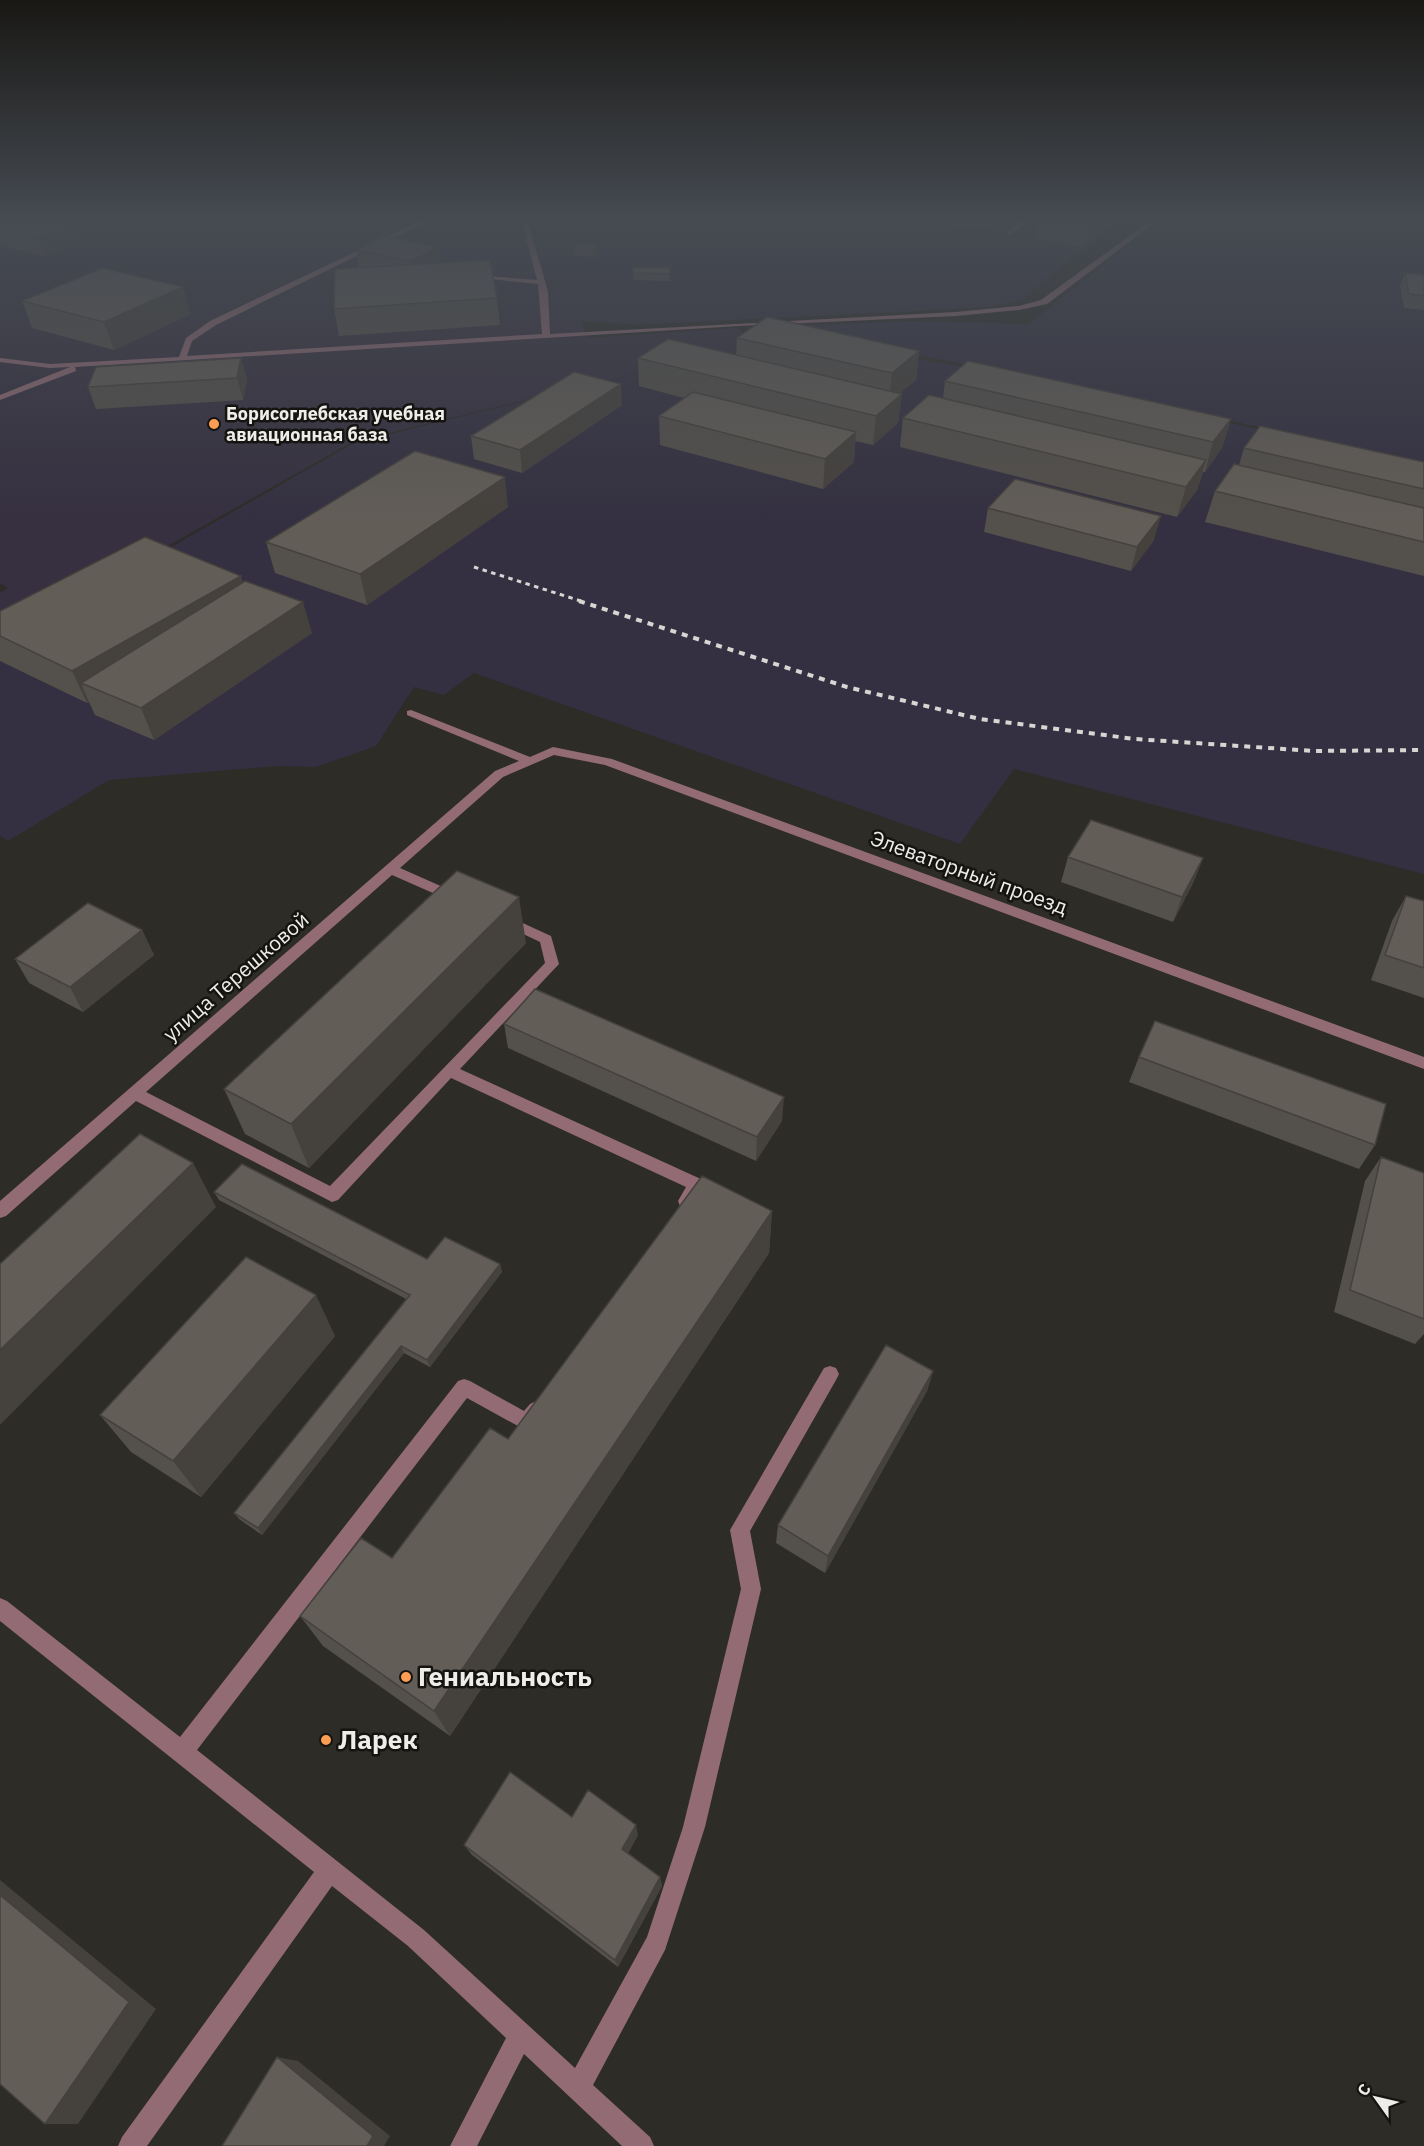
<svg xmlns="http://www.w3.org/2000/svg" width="1424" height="2146" viewBox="0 0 1424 2146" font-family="'IBM Plex Sans',sans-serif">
	<rect width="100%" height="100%" fill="#2d2c26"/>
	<path fill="#343041" d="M1161,221H1424V469L1281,432L987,368L754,327L912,321L1028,324Z
		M757,351L892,355L996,372L1271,432L1424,472V874L1014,769L960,844L474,673L444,695L414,687L376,746L316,767L278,766L109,780L8,841L0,836V644L354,443L687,361Z
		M0,366L57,383L0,405Z"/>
	<path fill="#363040" d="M0,221H1116L1023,299L991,307L637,325L582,321L587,338L737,328L745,335L755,350L687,361L352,442L0,641V593L8,588L0,583V405L56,383L0,366Z"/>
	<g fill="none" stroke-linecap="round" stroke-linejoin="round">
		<path fill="#936b75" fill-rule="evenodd" d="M420,221H428L216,325L192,341L187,356L542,334L538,284L470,277L474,275L537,280L523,225L526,223L529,225L548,292L550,334L956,312L1019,306L1041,300L1150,221H1157L1047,304L1019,310L956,316L739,326L75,367L76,371L0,400V395L70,367L50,368L0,362V358L50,364L179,357L186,338L210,321Z
			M1021,221H1028L1011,234H1007V232Z
			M411,710L530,757L553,747L612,759L1424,1057V1069L605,765L554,755L503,777L400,868L461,895L463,898L461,901H451L392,875L146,1092L330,1186L545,963L540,942L500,923L498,920L500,917L505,915L551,936L559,964L460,1069L703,1180L705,1185C700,1195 693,1210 680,1206L678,1201L686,1187L451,1078L338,1200L332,1202L136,1101L6,1216L0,1218V1201L495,771L519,761L407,715V711Z
			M830,1366L836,1368L839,1374L836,1380L750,1531L761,1589L705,1827L665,1950L593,2085L650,2137L654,2146H622L524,2054L477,2146H450L506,2038L408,1946L332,1886L147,2146H118L122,2137L314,1872L0,1621V1598L7,1601L180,1737L458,1381L464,1379L470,1381L524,1411L530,1404L536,1401L542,1404L545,1410C541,1419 536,1427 527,1431L467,1398L197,1750L424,1930L575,2068L647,1937L683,1827L741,1589L730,1530L824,1368Z"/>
		<path stroke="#d7d6d2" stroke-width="3" stroke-dasharray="4.5 4.5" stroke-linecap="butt" d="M474,567L584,602"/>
		<path stroke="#d7d6d2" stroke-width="4" stroke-dasharray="6 6" stroke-linecap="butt" d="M579,601L847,687L980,719L1135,739L1314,751L1424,750"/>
	</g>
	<path fill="#54504b" d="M934,221H999L985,231Z
		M1036,221H1114L1084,247L1033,238Z
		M1401,221H1424V225Z
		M0,223L71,224L77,243L45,256L0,246Z
		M598,245V252L594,257L573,255V248Z
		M356,250L441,263L497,298L500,325L339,336L334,309L359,268Z
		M633,268L670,274V281L634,280Z
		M1405,273L1424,275V310L1404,308L1400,286Z
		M22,301L191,314L114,350L32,328Z
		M737,338L919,351L916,380L900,393L902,394L898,423L873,445L855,441L854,462L823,489L660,445L659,416L684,398L639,386L638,358L736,355Z
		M241,358L247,380L243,400L96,409L88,387Z
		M945,381L1231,419L1222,448L1205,472H1203L1197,490L1177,517L900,447L903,418L943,398Z
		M622,405L522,473L474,459L471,436Z
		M1244,448L1424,462V576L1205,522L1215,491L1239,465Z
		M508,507L367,605L275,573L266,542Z
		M988,508L1154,540L1131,571L984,532Z
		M243,582L312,633L154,740L95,715L89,702L87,703L0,661V611Z
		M1068,857L1203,858L1193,883L1173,922L1061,882Z
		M1406,896L1424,901V998L1371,980L1392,921Z
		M142,930L154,955L83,1012L29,983L15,959Z
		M526,943L309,1168L245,1134L224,1089Z
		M504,1024L782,1121L756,1161L508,1048Z
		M1139,1057L1375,1145L1359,1169L1129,1082Z
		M1381,1157L1424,1173V1334L1415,1344L1334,1312L1365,1181Z
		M214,1192L427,1259L500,1264L502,1272L430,1367L404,1353L262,1535L239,1519L234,1513L406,1299L219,1200Z
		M772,1211L769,1253L450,1736L323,1646L300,1616L392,1558L508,1439Z
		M335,1336L201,1497L131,1452L100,1415Z
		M933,1371L927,1391L825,1573L776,1543L778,1525Z
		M572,1817L638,1835L628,1853L660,1877L662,1886L618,1967L472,1855L464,1845Z"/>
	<path fill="#45413d" d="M987,221H999L985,231Z
		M1096,221H1114L1084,247L1088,228Z
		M71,224L77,243L45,256L38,237Z
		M598,245V252L594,257L593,250Z
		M438,247L441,267L415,281L412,261Z
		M183,287L191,314L114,350L104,322Z
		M919,351L916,380L889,402L892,373Z
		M241,358L247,380L243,400L237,378Z
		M621,384L622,405L522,473L520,450Z
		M902,394L898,423L873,445L876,416Z
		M1231,419L1222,448L1205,472L1213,442Z
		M856,432L854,462L823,489L825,459Z
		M1206,460L1197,490L1177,517L1186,487Z
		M505,477L508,507L367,605L360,574Z
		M1161,516L1154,540L1131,571L1137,547Z
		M241,576L250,608L81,683L89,702L87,703L72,671Z
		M303,602L312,633L154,740L141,708Z
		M1203,858L1193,883L1173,922L1182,897Z
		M519,897L526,943L309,1168L291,1124Z
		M142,930L154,955L83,1012L70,987Z
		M784,1097L782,1121L756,1161L757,1137Z
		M193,1163L216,1207L0,1425V1350Z
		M772,1211L769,1253L450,1736L434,1711Z
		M500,1264L502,1272L430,1367L427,1360Z
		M316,1295L335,1336L201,1497L173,1461Z
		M401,1346L404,1353L262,1535L258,1528Z
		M933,1371L927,1391L825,1573L828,1556Z
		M636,1825L638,1835L625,1859L622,1849Z
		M660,1877L662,1886L618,1967L615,1960Z
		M0,1880L156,2009L78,2124H45L0,1895Z
		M277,2057L298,2061L390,2136L384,2146H367Z"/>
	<path fill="#625d57" stroke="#45413d" stroke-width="1.5" d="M5,221H56L71,224L38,237L0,228V223Z
		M1049,221H1096L1088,228Z
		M383,236L438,247L412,261L356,250Z
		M578,243L598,245L593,250L573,248Z
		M490,260L497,298L334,309L335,269Z
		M669,267L670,274L634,273L633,268Z
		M103,268L183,287L104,322L22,301Z
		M1405,273L1424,275V296L1409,294Z
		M767,317L919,351L892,373L737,338Z
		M668,339L902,394L876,416L638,358Z
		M241,358L237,378L88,387L96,367Z
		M968,361L1231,419L1213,442L945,381Z
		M574,372L621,384L520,450L471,436Z
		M693,392L856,432L825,459L659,416Z
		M929,395L1206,460L1186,487L903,418Z
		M1260,426L1424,462V489L1244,448Z
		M415,451L505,477L360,574L266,542Z
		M1234,464L1424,508V542L1215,491Z
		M1015,479L1161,516L1137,547L988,508Z
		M145,537L241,576L72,671L0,636V611Z
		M245,581L303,602L141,708L81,683Z
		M1091,820L1203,858L1182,897L1068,857Z
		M457,871L519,897L291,1124L224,1089Z
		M1406,896L1424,901V968L1385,955Z
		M88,903L142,930L70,987L15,959Z
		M535,989L784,1097L757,1137L504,1024Z
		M1155,1021L1386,1104L1375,1145L1139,1057Z
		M140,1134L193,1163L0,1350V1264Z
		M1381,1157L1424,1173V1319L1350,1290Z
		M242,1164L427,1259L445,1237L500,1264L427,1360L401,1346L258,1528L234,1513L410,1295L214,1192Z
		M702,1176L772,1211L434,1711L300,1616L361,1538L392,1558L490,1428L508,1439Z
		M246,1257L316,1295L173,1461L100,1415Z
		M886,1345L933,1371L828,1556L778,1525Z
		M510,1772L572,1817L588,1790L636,1825L622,1849L660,1877L615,1960L464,1845Z
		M0,1895L129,2002L45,2124L0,2084Z
		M277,2057L373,2136L367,2146H222Z"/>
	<linearGradient id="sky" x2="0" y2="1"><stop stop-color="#191815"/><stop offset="0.42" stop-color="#464b52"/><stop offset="1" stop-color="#464b52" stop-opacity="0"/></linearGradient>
	<rect width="1424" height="521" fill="url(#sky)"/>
	<g fill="#fc9d54" stroke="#151411" stroke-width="2">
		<circle cx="214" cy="424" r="6"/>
		<circle cx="406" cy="1677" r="6"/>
		<circle cx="326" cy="1740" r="6"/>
	</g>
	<g text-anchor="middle" stroke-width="5" stroke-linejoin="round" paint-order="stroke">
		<g font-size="18" font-weight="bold" fill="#eeede9" stroke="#151411" text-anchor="start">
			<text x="226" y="420">Борисоглебская учебная<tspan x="226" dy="21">авиационная база</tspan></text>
		</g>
		<g font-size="21" fill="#eeede9" stroke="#151411">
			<text transform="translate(969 873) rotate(20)" y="7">Элеваторный проезд</text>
			<text transform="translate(236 977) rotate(-41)" y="7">улица Терешковой</text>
		</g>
		<g font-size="26" font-weight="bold" fill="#eeede9" stroke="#151411" text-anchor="start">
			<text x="418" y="1686">Гениальность</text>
			<text x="338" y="1749">Ларек</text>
		</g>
	</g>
	<g transform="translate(1376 2098) rotate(304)" stroke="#151411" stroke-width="4.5" paint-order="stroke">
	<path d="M0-4.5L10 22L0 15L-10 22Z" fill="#eeede9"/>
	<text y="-9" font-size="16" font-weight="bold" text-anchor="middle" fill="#eeede9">С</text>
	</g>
</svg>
